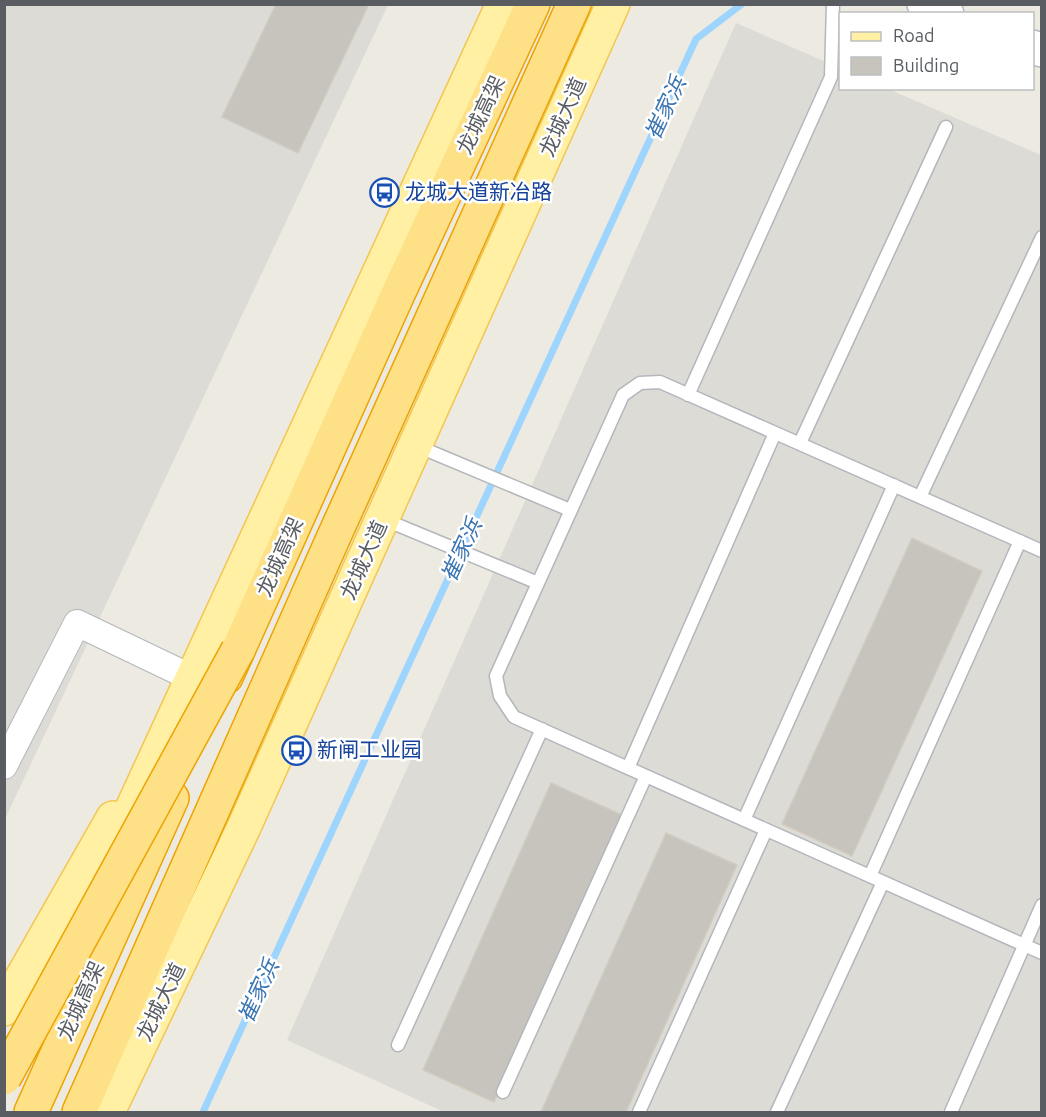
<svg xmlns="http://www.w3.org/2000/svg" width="1046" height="1117" viewBox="0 0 1046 1117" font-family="Ubuntu,'Noto Sans SC',sans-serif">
	<rect width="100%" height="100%" fill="#edeae1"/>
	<path fill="#dddbd5" d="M5,5H388L5,819Z
		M736,23L840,68V88L888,89L1041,155V1112H444L287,1040Z"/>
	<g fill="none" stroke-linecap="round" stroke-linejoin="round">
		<path stroke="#9ed5ff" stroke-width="7" d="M203,1112L696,39L742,4"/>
	</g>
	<path fill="#c7c4be" stroke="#d1ccbf" stroke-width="1.5" d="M276,4H369L298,153L222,117Z
		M912,538L982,571L852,856L782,824Z
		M551,783L622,815L494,1102L423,1070Z
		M666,833L737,865L626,1112H541Z"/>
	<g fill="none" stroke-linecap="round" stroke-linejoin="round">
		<defs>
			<path id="lane" d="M688,395L831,77L833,4
				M800,443L946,127
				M417,446L570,510
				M920,497L1042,237
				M383,519L538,583
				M1042,551L660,382L640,383L623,395L496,676L500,696L514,717L1042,953
				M628,768L775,433
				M744,820L894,485
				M870,876L1020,541
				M398,1045L542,729
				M503,1092L646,776
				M639,1112L766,830
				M777,1112L883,882
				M951,1112L1042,905"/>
			<path id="street" d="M4,766L77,623L192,678"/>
			<path id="secondary" d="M924,4L947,14
				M1032,47L1042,50"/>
			<path id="primary" d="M113,850L503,4
				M4,1009L113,818
				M108,1112L244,827L613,4"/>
			<path id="highway" d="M226,677L398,294L533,4
				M31,1112L172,798
				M79,1112L331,543L574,4"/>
		</defs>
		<use href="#lane" stroke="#b3b7bc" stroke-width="15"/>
		<use href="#street" stroke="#b3b7bc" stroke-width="28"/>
		<use href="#secondary" stroke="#b4b8be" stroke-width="36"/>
		<use href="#primary" stroke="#f3c653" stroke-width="36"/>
		<use href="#highway" stroke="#eda300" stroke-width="36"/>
		<use href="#lane" stroke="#fff" stroke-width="12"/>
		<use href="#street" stroke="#fff" stroke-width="26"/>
		<use href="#secondary" stroke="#fff" stroke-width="33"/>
		<use href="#primary" stroke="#fff0a3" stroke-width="33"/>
		<use href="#highway" stroke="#fee086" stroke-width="33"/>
		<defs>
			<path id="highway-bridge" d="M4,1078L238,650"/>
		</defs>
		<use href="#highway-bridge" stroke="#eda300" stroke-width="36" stroke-linecap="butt"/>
		<use href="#highway-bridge" stroke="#fee086" stroke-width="33"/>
	</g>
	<defs>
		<symbol id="bus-ring" viewBox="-11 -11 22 22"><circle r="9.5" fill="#fff" stroke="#1a4fb4" stroke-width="1.5"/><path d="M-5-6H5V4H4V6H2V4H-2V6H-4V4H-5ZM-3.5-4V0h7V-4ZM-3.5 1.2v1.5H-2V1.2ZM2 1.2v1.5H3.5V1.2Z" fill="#1a4fb4"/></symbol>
	</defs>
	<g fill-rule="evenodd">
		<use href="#bus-ring" x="368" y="176" width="33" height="33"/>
		<use href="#bus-ring" x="280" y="734" width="33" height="33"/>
	</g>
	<g text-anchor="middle" stroke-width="5" stroke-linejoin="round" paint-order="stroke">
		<g font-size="21" fill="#595d62" stroke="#fff">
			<text transform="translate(481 115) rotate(-65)" y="7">龙城高架</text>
			<text transform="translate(563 117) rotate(-66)" y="7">龙城大道</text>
			<text transform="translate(280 557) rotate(-66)" y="7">龙城高架</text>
			<text transform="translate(364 560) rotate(-66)" y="7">龙城大道</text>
			<text transform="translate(81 1001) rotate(-66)" y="7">龙城高架</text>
			<text transform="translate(161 1002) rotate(-64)" y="7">龙城大道</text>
		</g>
		<g font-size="21" fill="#164399" stroke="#fff" text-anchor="start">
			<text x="405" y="199">龙城大道新冶路</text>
			<text x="317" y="757">新闸工业园</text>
		</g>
		<g font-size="22" font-style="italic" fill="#3b75b2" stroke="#fff">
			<text transform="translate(665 108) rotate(-65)" y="8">崔家浜</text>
			<text transform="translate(461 550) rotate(-65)" y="8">崔家浜</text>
			<text transform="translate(258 991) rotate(-65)" y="8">崔家浜</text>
		</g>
	</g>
	<rect width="1046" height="1117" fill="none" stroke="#595d62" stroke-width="12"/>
	<rect x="839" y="12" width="195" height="78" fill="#ffffff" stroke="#bdbec0" stroke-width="1.5"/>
	<rect x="851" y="32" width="30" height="9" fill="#fff0a3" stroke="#bdbec0" stroke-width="1.5"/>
	<text x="893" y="42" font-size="18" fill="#595d62">Road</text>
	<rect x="851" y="57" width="30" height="18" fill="#c7c4be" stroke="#bdbec0" stroke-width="1.5"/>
	<text x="893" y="72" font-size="18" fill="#595d62">Building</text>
</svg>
